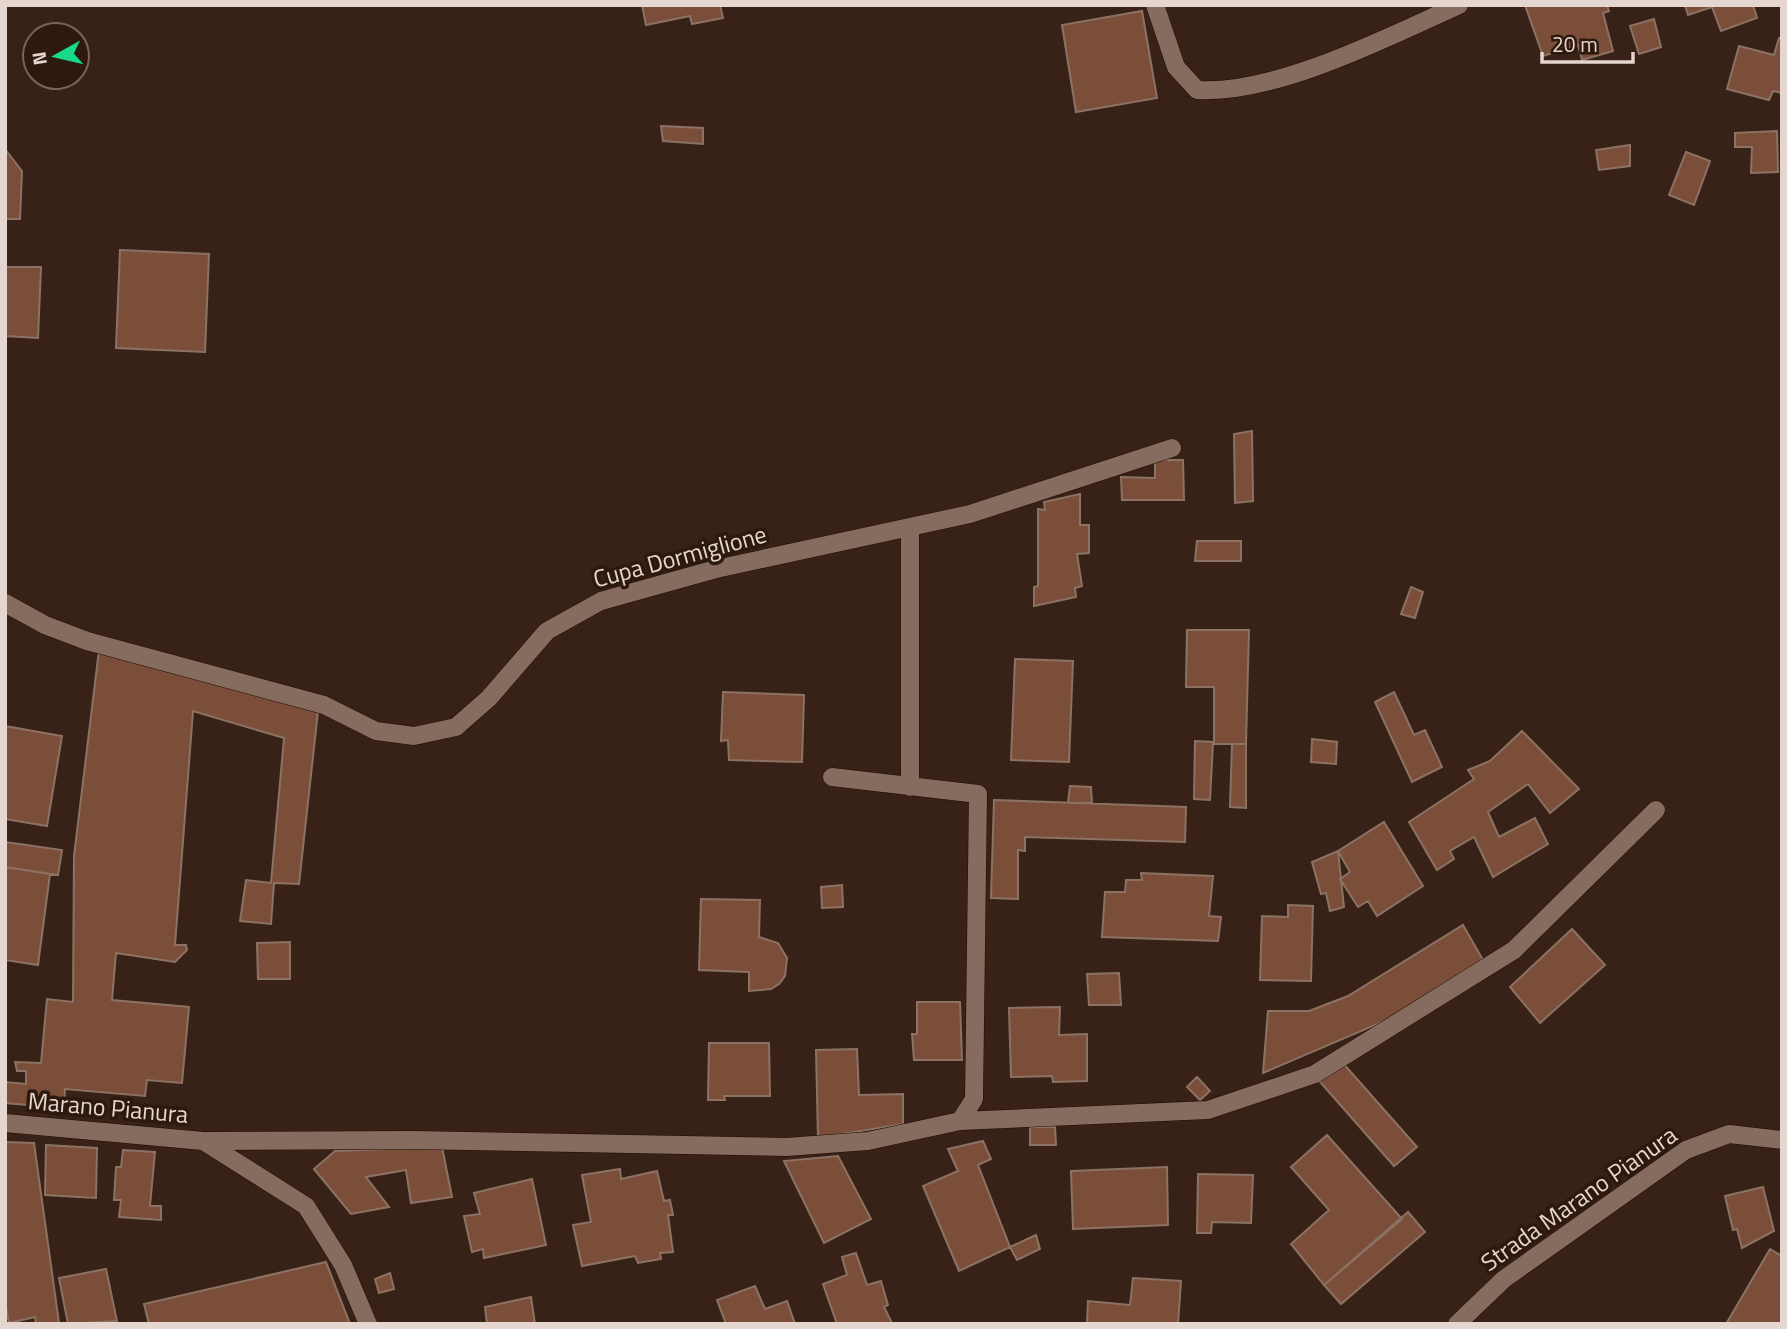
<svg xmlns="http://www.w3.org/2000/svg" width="1787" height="1329" viewBox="0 0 1787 1329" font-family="'Titillium Web',sans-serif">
	<rect width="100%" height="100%" fill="#382217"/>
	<path fill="#7a4e38" stroke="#8c7264" stroke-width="2" d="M642,5H720L723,18L692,24L690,16L646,25Z
		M1525,5H1607L1609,11L1603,13L1613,51L1582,60L1578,45L1543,56Z
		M1685,5H1753L1757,18L1721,31L1712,7L1688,15Z
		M1142,11L1157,98L1076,112L1062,25Z
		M1654,19L1661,47L1639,54L1630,26Z
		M1779,38H1782V93L1773,91L1769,100L1727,89L1739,46L1774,55Z
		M661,126L703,128V144L663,141Z
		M1777,131L1778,172L1751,173L1752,147H1735V133Z
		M1630,145V166L1599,170L1596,150Z
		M5,149L22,171L20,219H5Z
		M1686,152L1710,161L1694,205L1669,195Z
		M120,250L209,254L205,352L116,348Z
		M5,267H41L38,338L5,336Z
		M1252,431L1253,501L1235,503L1234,434Z
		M1155,460H1183L1184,500H1122L1121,477L1155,478Z
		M1080,494V525H1089V553L1077,554L1082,586L1075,588L1076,597L1034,606V587L1038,586V509L1045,510L1044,502Z
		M1197,541H1241V561H1195Z
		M1411,587L1423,592L1415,618L1401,614Z
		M1187,630H1249L1246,744H1214V687H1186Z
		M99,650L318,711L299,884L274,883L271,924L240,921L246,880L271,883L284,738L193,711L175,945H186L187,950L175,962L116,953L112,1000L189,1007L182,1083L147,1080L145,1096L65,1089L64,1108L5,1103V1082L26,1084V1071H17L15,1062L41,1063L47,999L73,1002L74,856Z
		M1015,659L1073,661L1069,762L1011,760Z
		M723,692L804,695L802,762L729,760L728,740L721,741Z
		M1394,692L1414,735L1425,730L1442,767L1412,782L1375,702Z
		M5,726L62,736L47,826L5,819Z
		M1522,731L1579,789L1550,813L1528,784L1488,812L1499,837L1535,818L1548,844L1493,877L1474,837L1450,851L1454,859L1437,870L1409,822L1474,779L1468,770L1490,761Z
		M1312,739L1337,742L1336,764L1311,762Z
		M1195,741L1213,742L1210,800L1194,799Z
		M1232,744H1246V808L1230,807Z
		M1070,786L1091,787L1092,803H1068Z
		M994,800L1186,807L1185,842L1025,837V851L1018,850V899L991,898Z
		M1384,822L1423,886L1377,916L1368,901L1358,907L1340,879L1350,872L1338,851Z
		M5,842L62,850L58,875L5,867Z
		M1338,851L1344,907L1330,911L1326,893L1321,894L1312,862Z
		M5,867L50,874L38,965L5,960Z
		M1141,873L1213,876L1209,916L1221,917L1218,941L1102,937L1105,892H1125L1126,880H1142Z
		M842,885L843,907L822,908L821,887Z
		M701,899L760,900L759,937L778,943L787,958L785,976L779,984L771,989L749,991V972L699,970Z
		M1288,905L1313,906L1311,981L1260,980L1262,916L1288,917Z
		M1463,925L1483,960L1410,1010L1263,1073L1268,1011H1309L1348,996Z
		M1572,929L1605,965L1540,1023L1510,987Z
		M290,942V979H258L257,943Z
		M1119,973L1121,1005H1089L1087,974Z
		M917,1002H960L962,1060H914L912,1034H917Z
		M1060,1007L1059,1035L1087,1034V1081L1053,1082L1052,1076L1011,1077L1009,1008Z
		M709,1043H769L770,1096H724L725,1100H708Z
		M857,1049L859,1095L903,1094V1124L818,1138L816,1050Z
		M1341,1061L1417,1147L1394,1166L1314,1075Z
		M1197,1077L1210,1091L1200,1100L1187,1087Z
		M1030,1127H1055L1056,1145H1030Z
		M1327,1135L1402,1219L1324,1285L1291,1244L1329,1210L1291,1167Z
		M983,1141L991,1159L978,1165L1010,1247L959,1271L923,1186L958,1171L948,1149Z
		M5,1142L34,1143L59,1323L36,1324L35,1317L9,1323L5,1302Z
		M46,1145L97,1148L96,1198L45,1195Z
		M442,1147L452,1197L411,1203L406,1170L366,1177L389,1207L351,1214L314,1169L335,1151Z
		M123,1150L155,1152L150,1206H161V1220L119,1217L121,1200H114L116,1167H121Z
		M838,1156L871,1219L824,1243L784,1161Z
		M1167,1167L1168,1225L1073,1229L1071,1171Z
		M620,1169L621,1179L657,1171L664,1201L670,1200L673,1215H668L673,1252L660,1253L661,1259L638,1263L635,1256L582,1266L573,1225L591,1222L582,1175Z
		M1198,1174L1253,1175L1251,1223L1212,1222L1211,1233H1197Z
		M532,1179L546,1245L484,1258L483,1249L472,1252L464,1216L480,1214L474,1193Z
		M1763,1187L1774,1231L1742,1248L1737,1229L1733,1230L1725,1196Z
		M1408,1212L1425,1232L1341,1304L1324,1285Z
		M1036,1235L1040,1249L1017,1260L1010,1247Z
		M1770,1249L1782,1256V1324H1726Z
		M856,1253L867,1285L881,1281L888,1305L884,1307L892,1323L837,1324L823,1284L847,1275L842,1257Z
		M326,1262L350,1324H149L144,1304Z
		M106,1269L117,1321L68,1324L59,1278Z
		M390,1273L394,1289L379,1293L375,1279Z
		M1133,1278L1181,1281L1178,1324L1087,1323L1088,1301L1130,1305Z
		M755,1286L765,1309L787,1301L795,1324H726L717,1300Z
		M531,1297L535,1324H487L485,1307Z"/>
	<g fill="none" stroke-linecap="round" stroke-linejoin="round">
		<defs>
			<path id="minor" d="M1155,5L1176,67L1197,90C1275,95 1388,37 1459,5
				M910,529V787
				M5,603L45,625L87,641L324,705L376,731L414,736L456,727L489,698L547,631L601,601L716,569L970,514L1172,448
				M832,777L978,794L974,1099L960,1121
				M203,1141L411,1140L786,1147L868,1141L960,1121L1208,1110L1315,1074L1514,950L1656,810"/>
			<path id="tertiary" d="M5,1123L203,1141L306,1206L343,1265L368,1324
				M1457,1324L1504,1279L1686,1150L1729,1134L1782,1140"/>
		</defs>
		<use href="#minor" stroke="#1f0b03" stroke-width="19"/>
		<use href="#tertiary" stroke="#1f0b03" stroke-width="19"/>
		<use href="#minor" stroke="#866c5f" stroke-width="18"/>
		<use href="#tertiary" stroke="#866c5f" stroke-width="18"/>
	</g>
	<g text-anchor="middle" stroke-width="7" stroke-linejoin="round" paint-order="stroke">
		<g font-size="24" fill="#e5d6cf" stroke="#2e190e">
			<text transform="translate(680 557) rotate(-15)" y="8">Cupa Dormiglione</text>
			<text transform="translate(108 1108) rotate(5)" y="8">Marano Pianura</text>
			<text transform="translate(1579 1199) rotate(-35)" y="8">Strada Marano Pianura</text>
		</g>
	</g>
	<rect width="1787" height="1329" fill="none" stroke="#e5d6cf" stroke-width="14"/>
	<g transform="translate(56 56) rotate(262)"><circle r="33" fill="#2e190e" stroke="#77655b" stroke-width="2"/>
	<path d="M0-5L12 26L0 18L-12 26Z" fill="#17d989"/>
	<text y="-10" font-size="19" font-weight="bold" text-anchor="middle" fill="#e5d6cf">N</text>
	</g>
	<path d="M1542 52v10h91v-10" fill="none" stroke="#e5d6cf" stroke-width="3.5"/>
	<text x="1552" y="52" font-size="21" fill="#e5d6cf" stroke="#2e190e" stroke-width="5" paint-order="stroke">20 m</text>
</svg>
